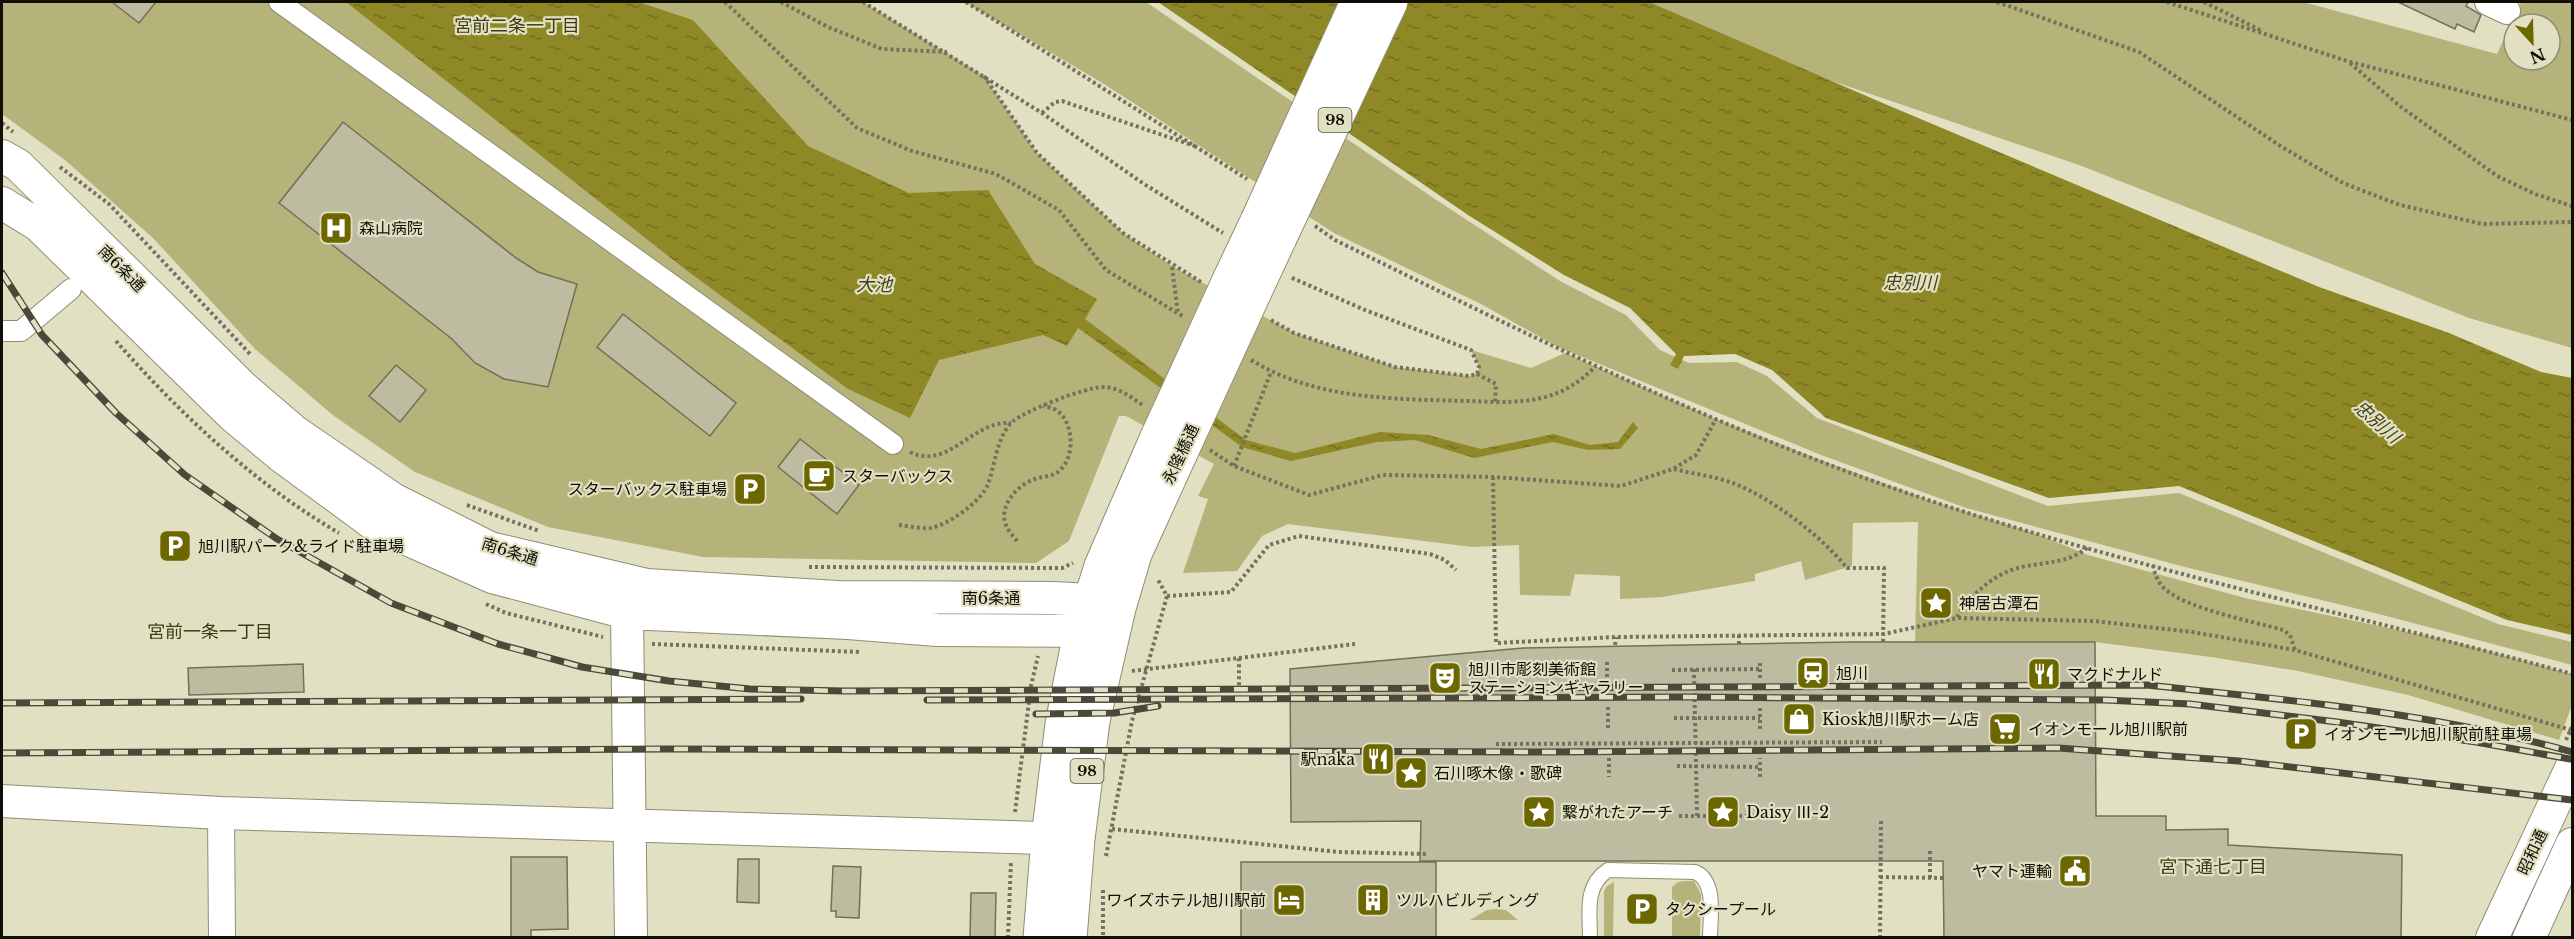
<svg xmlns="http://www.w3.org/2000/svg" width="2574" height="939" viewBox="0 0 2574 939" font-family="'Libre Baskerville','Noto Sans JP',serif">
	<defs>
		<pattern id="water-ripples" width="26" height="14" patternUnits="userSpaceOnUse" patternTransform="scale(1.5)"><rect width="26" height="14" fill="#8e8826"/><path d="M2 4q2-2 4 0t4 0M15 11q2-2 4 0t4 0" fill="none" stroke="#736e1f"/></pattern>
	</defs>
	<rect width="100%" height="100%" fill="#e1e0c2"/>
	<path fill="#b6b37a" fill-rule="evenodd" d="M2,2H863L984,76L1037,153L1123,233L1172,266L1294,333L1395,367L1469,376L1477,374L1479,367L1471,350L1531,368L1565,353L1716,419L1821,460L1926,499L2037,534L2088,555L2245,598L2451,641L2572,674V705L2559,740L2408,695L2298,671L2211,657L2095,642L1915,643L1918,522L1853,523L1852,566L1805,580L1801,561L1755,574V581L1662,597L1620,599V576L1575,574L1570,596L1520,595L1519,545L1472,547L1288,524L1262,536L1237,571L1183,573L1208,499L1198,496L1214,464L1126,416H1119L1069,541L1036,563L703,557L548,527L415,472L334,416L255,349L153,238L65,160L2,114Z
		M965,2H1146L1435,199L1560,281L1626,315L1660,350L1689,363L1737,362L1767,376L1817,418L2048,506L2179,493L2498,624L2572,642V665L2371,612L2181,566L1966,508L1821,455L1558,347L1481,304L1334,233L1104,84Z
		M1630,2H2303L2497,54L2521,2H2572V348L2469,318L2079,165L1803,71ZM2514,24H2550V60H2514Z
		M1687,881H1694L1701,894L1700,937H1672V887L1678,882Z
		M1614,882L1613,937H1604V892L1606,887Z
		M1496,909L1506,910L1518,920H1470L1487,910Z"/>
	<path fill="url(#water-ripples)" d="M346,2H638L693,20L808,146L909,193L988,190L1035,264L1097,299L1085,319L1246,440L1295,453L1380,432L1428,435L1481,449L1554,434L1590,445L1618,442L1633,422L1638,428L1620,449L1588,450L1553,442L1474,458L1415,440L1377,442L1291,461L1242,447L1078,328L1067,346L1043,335L939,360L910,418L848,389L686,270Z
		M1158,2H1649L1885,104L2319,287L2449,333L2541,372L2572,378V635L2507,620L2179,486L2049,498L1826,418L1772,370L1735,354L1684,356L1678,369L1670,365L1676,354L1630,308L1564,275L1468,215Z"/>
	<path fill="#bdbca0" stroke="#727056" stroke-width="1.5" d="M112,2H156L139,23Z
		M2398,2H2468L2466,6L2481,15L2474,32L2457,24L2455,29Z
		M343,122L516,258L538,272L577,284L548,387L504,379L475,363L452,339L279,203Z
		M623,314L736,403L710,436L597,347Z
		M396,365L426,390L400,422L369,396Z
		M800,439L859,485L837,514L778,467Z
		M1852,642H2095L2096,816H2166V830L2228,829V845L2402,855L2401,938H1944L1943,861H1420L1421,821L1291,822L1290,669L1523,648Z
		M303,664L304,692L189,695L188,668Z
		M511,857H567L568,929L531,930V938H511Z
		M738,859H759V903L737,902Z
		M1241,862H1436V938H1241Z
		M833,866L861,867L859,918L836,917V911H831Z
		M971,893H996L995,938H970Z"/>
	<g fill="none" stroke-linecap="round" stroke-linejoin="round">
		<defs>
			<path id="service" d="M1590,938C1590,912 1584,886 1608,870L1695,872C1717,881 1710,918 1710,938"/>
			<path id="pedestrian" d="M279,2L893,444
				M2,331H21L71,289"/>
			<path id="minor" d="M2488,2L2507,11
				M221,813L222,938"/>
			<path id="tertiary" d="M2,156L18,165L245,389L294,431L393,499L490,548L647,585L837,597L1053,598L1091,600L1116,607
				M2,203L38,225L234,417L281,456L375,525L492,577L627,613L848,623L937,630L1107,631
				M627,613L631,938
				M2,801L221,813L1074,839
				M2492,938L2572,766
				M2529,938L2572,844"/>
			<path id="primary" d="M1230,278L1257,221
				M1254,294L1280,238
				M1040,938L1048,838L1062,724L1080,633L1101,566L1157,437
				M1070,938L1078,839L1093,721L1119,608L1135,554L1180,455"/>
		</defs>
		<use href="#service" stroke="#8f8e72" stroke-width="16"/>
		<use href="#pedestrian" stroke="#8f8e72" stroke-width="22"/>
		<use href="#minor" stroke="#8f8e72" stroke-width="28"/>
		<use href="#tertiary" stroke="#8f8e72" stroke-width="34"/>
		<use href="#primary" stroke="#8f8e72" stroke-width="35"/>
		<path stroke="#73725f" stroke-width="4" stroke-dasharray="3 3" stroke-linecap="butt" d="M725,2L857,128L912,151L996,174L1059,210L1106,270L1184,317
			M781,2L828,27L882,49L947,52
			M863,2L1042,113L1144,184L1223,233
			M966,2L1247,179
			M1997,2L2139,52L2282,147L2343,183L2400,205L2482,224L2572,222
			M2167,2L2347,61L2572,120
			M2204,2L2262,31
			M2350,63L2401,107L2497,176L2535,194L2572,206
			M984,76L1037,153L1123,233L1201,282
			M1042,113L1055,102L1062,101L1195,146
			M2,123L13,132
			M60,167L109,204L251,355
			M1315,226L1335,240C1528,335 1723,432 1928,500C2139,570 2358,615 2572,674
			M1172,267L1178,313
			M1271,320L1294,333L1395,367L1469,376L1477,374L1479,367L1471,350L1365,310L1290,277
			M116,341C180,414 255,484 339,533
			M1251,360C1324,405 1412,398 1495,402C1538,402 1565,397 1596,366
			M1477,374L1496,384L1495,402
			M1210,450L1234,466L1309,495L1383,475L1493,477L1621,486L1673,469L1696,455L1716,419
			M910,452C949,471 972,420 1011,423
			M1234,466L1271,372
			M1674,469C1693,474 1714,476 1733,483C1773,499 1820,535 1847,568H1884L1883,642
			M1493,477L1496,643L1616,637L1884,634L1957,618L2094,621L2192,632L2295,650L2571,730
			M467,505L539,531
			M899,525C909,526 921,529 931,528C948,525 982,501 988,484C995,465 996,441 1010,424C1020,412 1086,387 1103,387C1119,387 1132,398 1144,406
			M1017,541C1013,536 1008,531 1006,525C998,506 1018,484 1035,479C1044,476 1054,477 1061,469C1075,456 1074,421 1056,410C1053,408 1047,407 1043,406
			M2153,565C2155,574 2157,582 2165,589C2187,609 2252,621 2283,630L2290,635L2295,650
			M809,567L1062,568L1073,563
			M1167,596L1231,592L1269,545L1299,536L1430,554L1445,560L1456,570
			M486,604L506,613L603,637
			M1957,617C1972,594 1994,573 2022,567C2045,562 2070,563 2088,547
			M652,644L860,652
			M1739,644V635
			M1615,645L1616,637
			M1239,658L1355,644
			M1607,662V678
			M1694,669L1697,816
			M1672,670L1760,669
			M1132,671L1239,658V693
			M1760,678V662
			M1608,707V729
			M1760,708V729
			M1674,718H1760
			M2566,740L2572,727
			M1496,744L1882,742
			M1609,758V777
			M1677,766L1760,767
			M1760,777V758
			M1610,809V818
			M1015,812L1031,686L1038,656
			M1679,816H1759
			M1112,829L1339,852L1428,854
			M1930,851V878
			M1106,856L1132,721L1167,596L1157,578
			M1880,877L1943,878
			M1103,890V938
			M1008,938L1011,861
			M1880,938L1881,821"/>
		<use href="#service" stroke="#fff" stroke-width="14"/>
		<use href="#pedestrian" stroke="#fff" stroke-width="20"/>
		<use href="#minor" stroke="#fff" stroke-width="26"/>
		<use href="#tertiary" stroke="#fff" stroke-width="32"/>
		<use href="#primary" stroke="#fff" stroke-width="33"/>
		<defs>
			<path id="rail" d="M2,273L42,335L116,413L185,475L277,539L391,603L498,644L582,667L669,681L750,689L844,691L2147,685C2289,700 2435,713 2572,752
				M927,700L1687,697L2105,700L2190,704L2337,722L2476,742L2570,759
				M2,703L801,699
				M1036,714L1114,713L1158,706
				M2,753L666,749L1552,752L2058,748L2239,761L2572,800"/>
		</defs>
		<use href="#rail" stroke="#4a493a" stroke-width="7"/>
		<use href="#rail" stroke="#e1e0c2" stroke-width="4.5" stroke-dasharray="14" stroke-linecap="butt"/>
		<defs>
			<path id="primary-bridge" d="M1257,221L1357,2
				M1280,238L1391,2
				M1157,437L1230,278
				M1180,455L1254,294"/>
		</defs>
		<use href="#primary-bridge" stroke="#8f8e72" stroke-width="35" stroke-linecap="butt"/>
		<use href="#primary-bridge" stroke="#fff" stroke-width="33"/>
	</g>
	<defs>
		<symbol id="hospital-square" viewBox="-11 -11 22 22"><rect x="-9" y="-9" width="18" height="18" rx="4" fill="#6d6700" stroke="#e1e0c2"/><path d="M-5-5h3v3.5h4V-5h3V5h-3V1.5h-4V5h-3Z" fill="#fff"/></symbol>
		<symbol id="cafe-square" viewBox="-11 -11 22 22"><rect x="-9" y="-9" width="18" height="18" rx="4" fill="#6d6700" stroke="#e1e0c2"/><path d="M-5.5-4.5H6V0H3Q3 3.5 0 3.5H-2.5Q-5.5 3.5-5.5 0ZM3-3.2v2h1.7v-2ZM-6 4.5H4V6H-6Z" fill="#fff"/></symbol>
		<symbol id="parking-square" viewBox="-11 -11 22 22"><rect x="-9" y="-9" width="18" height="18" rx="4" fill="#6d6700" stroke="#e1e0c2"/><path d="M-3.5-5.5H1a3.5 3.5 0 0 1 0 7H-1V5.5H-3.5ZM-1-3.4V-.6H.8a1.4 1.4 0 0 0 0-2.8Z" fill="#fff"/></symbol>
		<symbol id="sight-square" viewBox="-11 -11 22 22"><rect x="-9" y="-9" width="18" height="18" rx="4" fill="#6d6700" stroke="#e1e0c2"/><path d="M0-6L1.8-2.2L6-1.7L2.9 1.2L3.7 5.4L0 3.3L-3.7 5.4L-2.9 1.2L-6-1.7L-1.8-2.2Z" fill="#fff"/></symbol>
		<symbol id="station-square" viewBox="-11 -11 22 22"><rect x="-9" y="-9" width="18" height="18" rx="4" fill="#6d6700" stroke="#e1e0c2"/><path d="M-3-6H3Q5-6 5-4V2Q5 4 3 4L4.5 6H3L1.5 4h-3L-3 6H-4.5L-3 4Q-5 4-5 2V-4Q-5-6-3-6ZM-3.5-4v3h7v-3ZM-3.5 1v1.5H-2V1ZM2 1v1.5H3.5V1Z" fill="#fff"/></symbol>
		<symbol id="restaurant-square" viewBox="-11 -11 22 22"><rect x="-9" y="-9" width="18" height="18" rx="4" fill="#6d6700" stroke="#e1e0c2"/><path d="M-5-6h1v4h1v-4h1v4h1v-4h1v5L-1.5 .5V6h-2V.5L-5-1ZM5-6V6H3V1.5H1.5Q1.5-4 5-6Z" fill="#fff"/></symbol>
		<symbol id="theatre-square" viewBox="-11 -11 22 22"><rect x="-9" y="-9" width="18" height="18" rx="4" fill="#6d6700" stroke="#e1e0c2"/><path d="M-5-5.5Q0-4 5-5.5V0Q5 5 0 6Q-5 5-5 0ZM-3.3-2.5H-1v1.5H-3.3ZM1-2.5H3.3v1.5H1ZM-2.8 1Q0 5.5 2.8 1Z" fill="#fff"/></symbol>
		<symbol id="shop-square" viewBox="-11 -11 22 22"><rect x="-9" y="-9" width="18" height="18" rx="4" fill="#6d6700" stroke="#e1e0c2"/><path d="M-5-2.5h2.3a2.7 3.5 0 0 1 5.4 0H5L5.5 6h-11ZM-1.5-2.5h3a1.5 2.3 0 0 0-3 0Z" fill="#fff"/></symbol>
		<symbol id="supermarket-square" viewBox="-11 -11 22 22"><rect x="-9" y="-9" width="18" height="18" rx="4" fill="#6d6700" stroke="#e1e0c2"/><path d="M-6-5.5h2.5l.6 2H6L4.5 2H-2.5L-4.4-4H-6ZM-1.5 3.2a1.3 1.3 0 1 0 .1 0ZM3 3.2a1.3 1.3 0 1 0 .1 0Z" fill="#fff"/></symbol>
		<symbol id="civic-square" viewBox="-11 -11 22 22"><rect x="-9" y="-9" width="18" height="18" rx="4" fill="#6d6700" stroke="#e1e0c2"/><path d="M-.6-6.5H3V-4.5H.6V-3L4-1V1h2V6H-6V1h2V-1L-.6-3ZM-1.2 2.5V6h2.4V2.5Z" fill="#fff"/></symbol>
		<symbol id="hotel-square" viewBox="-11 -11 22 22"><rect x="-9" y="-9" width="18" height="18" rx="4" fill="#6d6700" stroke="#e1e0c2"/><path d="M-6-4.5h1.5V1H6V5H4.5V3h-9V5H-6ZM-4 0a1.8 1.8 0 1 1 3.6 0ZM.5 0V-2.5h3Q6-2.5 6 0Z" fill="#fff"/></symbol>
		<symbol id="building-square" viewBox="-11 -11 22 22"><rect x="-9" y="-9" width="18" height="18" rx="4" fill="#6d6700" stroke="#e1e0c2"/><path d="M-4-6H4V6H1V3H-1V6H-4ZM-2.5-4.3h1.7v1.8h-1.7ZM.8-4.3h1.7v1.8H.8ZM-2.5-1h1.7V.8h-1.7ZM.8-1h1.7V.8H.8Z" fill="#fff"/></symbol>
	</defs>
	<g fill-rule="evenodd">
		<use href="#hospital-square" x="317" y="209" width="38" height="38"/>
		<use href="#cafe-square" x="800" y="457" width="38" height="38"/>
		<use href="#parking-square" x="731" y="470" width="38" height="38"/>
		<use href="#parking-square" x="156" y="527" width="38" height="38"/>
		<use href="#sight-square" x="1917" y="584" width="38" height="38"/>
		<use href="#station-square" x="1794" y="654" width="38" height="38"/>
		<use href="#restaurant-square" x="2025" y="655" width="38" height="38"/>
		<use href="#theatre-square" x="1426" y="659" width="38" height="38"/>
		<use href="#shop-square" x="1780" y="700" width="38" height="38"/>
		<use href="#supermarket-square" x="1986" y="710" width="38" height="38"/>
		<use href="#parking-square" x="2282" y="715" width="38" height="38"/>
		<use href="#restaurant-square" x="1359" y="740" width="38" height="38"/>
		<use href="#sight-square" x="1392" y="754" width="38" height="38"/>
		<use href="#sight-square" x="1520" y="793" width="38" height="38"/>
		<use href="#sight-square" x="1704" y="793" width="38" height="38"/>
		<use href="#civic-square" x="2056" y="852" width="38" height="38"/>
		<use href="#hotel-square" x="1270" y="881" width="38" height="38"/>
		<use href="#building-square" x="1354" y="881" width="38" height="38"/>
		<use href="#parking-square" x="1623" y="890" width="38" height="38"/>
	</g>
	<g text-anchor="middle" stroke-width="4.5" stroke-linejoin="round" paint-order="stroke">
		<g fill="#e1e0c2" stroke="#4f4e3e" stroke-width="1.5">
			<rect x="1318.5" y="108" width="33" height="24" rx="4.5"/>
			<rect x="1070.5" y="759" width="33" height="24" rx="4.5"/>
		</g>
		<g font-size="15" font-weight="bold" fill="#100f06">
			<text x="1335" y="125">98</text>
			<text x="1087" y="776">98</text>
		</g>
		<g font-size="16" fill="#100f06" stroke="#e1e0c2" text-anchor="start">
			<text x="359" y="234">森山病院</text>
			<text x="842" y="482">スターバックス</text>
			<text x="727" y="495" text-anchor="end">スターバックス駐車場</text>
			<text x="198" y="552">旭川駅パーク&amp;ライド駐車場</text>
			<text x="1959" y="609">神居古潭石</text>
			<text x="1468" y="675">旭川市彫刻美術館<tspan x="1468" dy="18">ステーションギャラリー</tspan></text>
			<text x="1836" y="679">旭川</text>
			<text x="2067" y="680">マクドナルド</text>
			<text x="1822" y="725">Kiosk旭川駅ホーム店</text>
			<text x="2028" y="735">イオンモール旭川駅前</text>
			<text x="2324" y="740">イオンモール旭川駅前駐車場</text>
			<text x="1355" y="765" text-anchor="end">駅naka</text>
			<text x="1434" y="779">石川啄木像・歌碑</text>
			<text x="1562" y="818">繋がれたアーチ</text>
			<text x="1746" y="818">Daisy Ⅲ-2</text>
			<text x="2052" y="877" text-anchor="end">ヤマト運輸</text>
			<text x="1266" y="906" text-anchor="end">ワイズホテル旭川駅前</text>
			<text x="1396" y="906">ツルハビルディング</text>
			<text x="1665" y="915">タクシープール</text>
		</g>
		<g font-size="16" fill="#100f06" stroke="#e1e0c2">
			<text transform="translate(122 268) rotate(45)" y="6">南6条通</text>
			<text transform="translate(1180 454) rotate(-65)" y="6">永隆橋通</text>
			<text transform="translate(510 551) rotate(17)" y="6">南6条通</text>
			<text x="991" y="604">南6条通</text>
			<text transform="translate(2532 852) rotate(-65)" y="6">昭和通</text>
		</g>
		<g font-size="18" fill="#3e3c12" stroke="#e1e0c2">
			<text x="517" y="32">宮前二条一丁目</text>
			<text x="210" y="638">宮前一条一丁目</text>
			<text x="2213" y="873">宮下通七丁目</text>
		</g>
		<g font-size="18" font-style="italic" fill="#434119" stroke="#e1e0c2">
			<text x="1910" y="289">忠別川</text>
			<text x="874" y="291">大池</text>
			<text transform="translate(2377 422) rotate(41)" y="6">忠別川</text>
		</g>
	</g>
	<rect width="2574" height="939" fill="none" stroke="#100f06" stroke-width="6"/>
	<g transform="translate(2532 42) rotate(158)"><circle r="28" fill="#e1e0c2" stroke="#8d8c77" stroke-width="1.5"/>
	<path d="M0-4.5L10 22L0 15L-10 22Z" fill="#6d6700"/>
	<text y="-9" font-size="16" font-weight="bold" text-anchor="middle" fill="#100f06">N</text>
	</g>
</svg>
